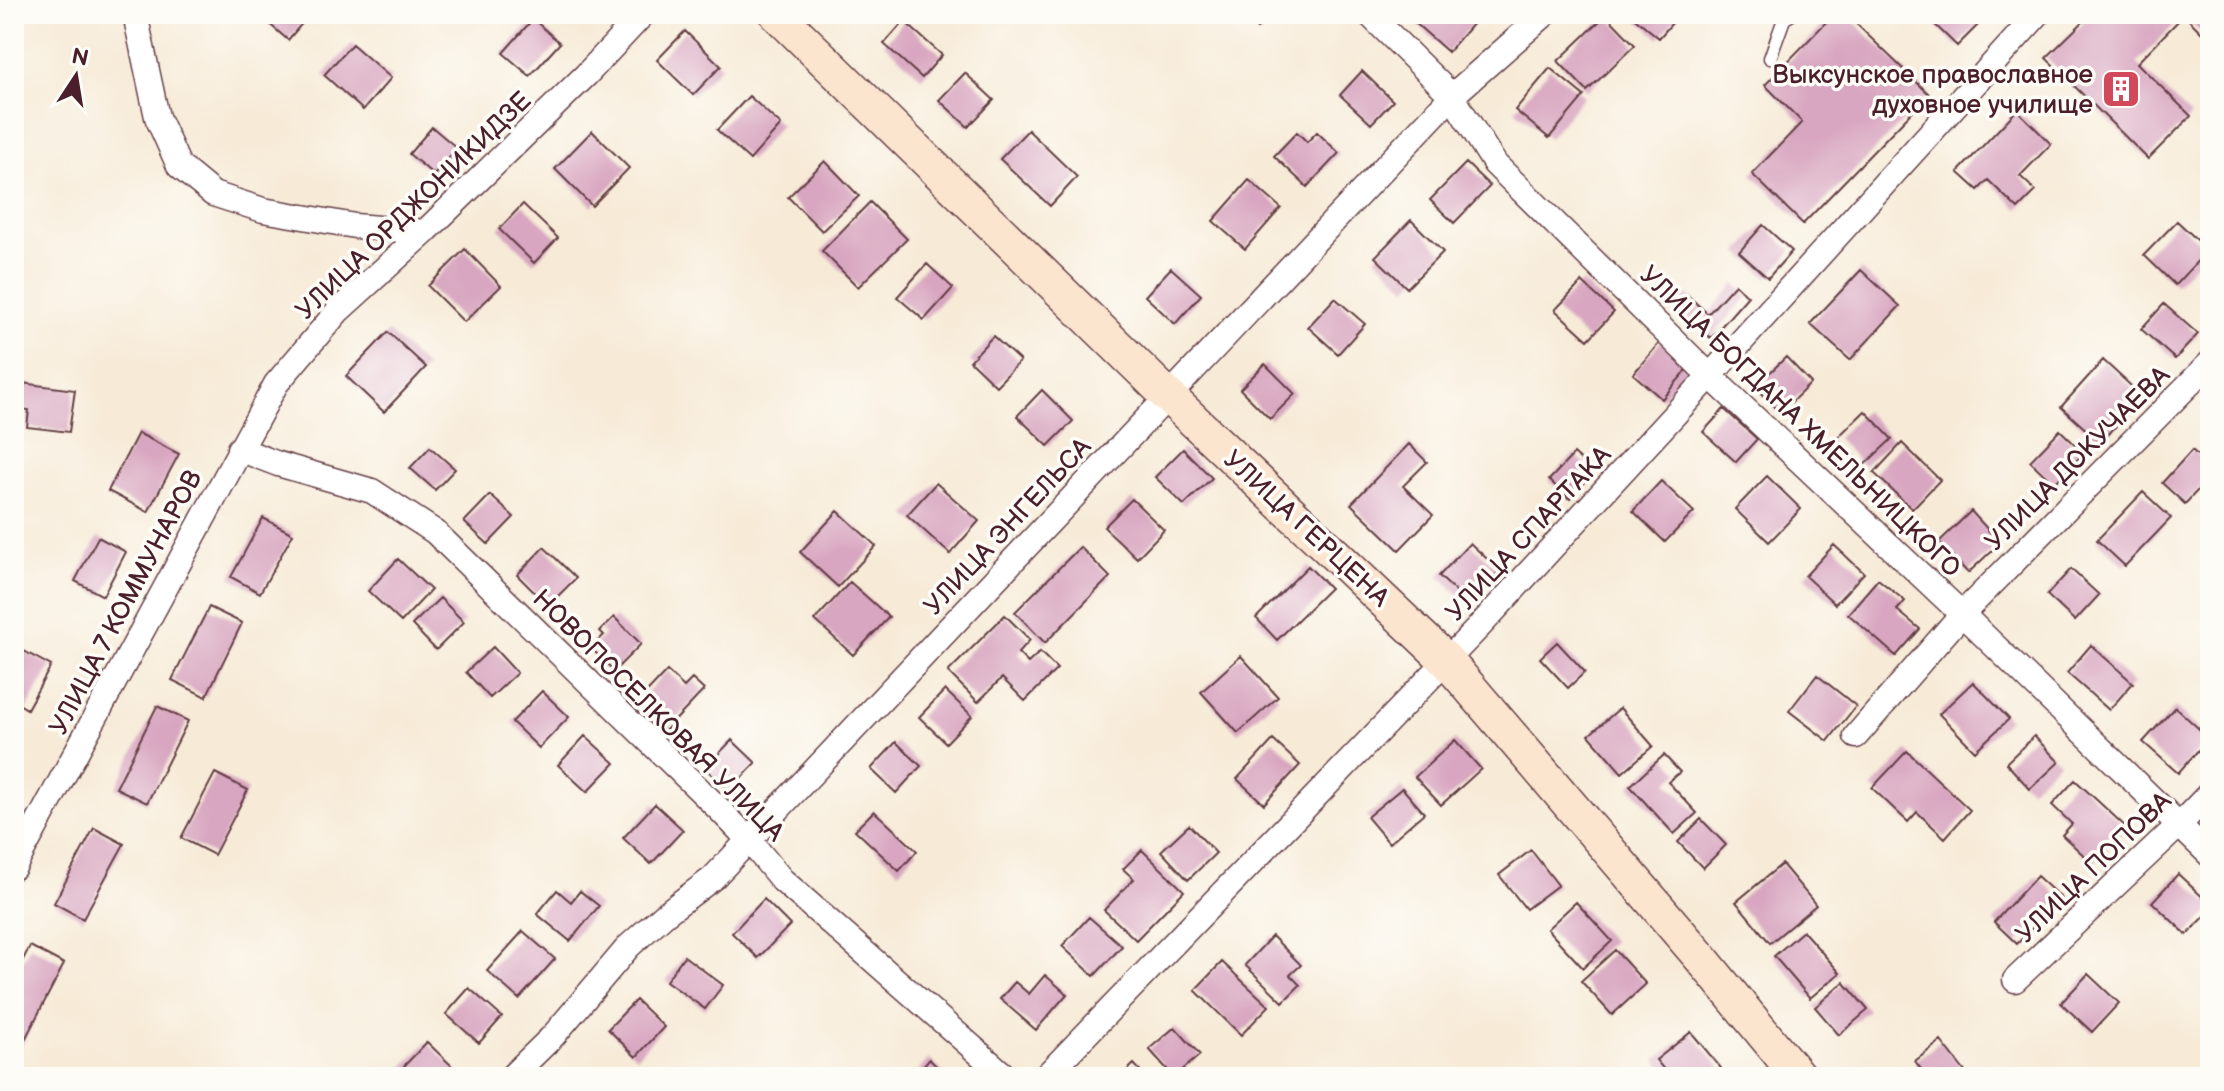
<svg xmlns="http://www.w3.org/2000/svg" width="2224" height="1091" viewBox="0 0 2224 1091" font-family="'Balsamiq Sans',sans-serif">
	<rect width="100%" height="100%" fill="#fdfcf7"/>
	<filter id="ink" filterUnits="userSpaceOnUse"><feTurbulence type="fractalNoise" baseFrequency=".0125" numOctaves="2"/><feDisplacementMap in="SourceGraphic" scale="16" xChannelSelector="R" yChannelSelector="G"/><feConvolveMatrix kernelMatrix="1 2 1 2 8 2 1 2 1" color-interpolation-filters="sRGB"/></filter>
	<filter id="wash" filterUnits="userSpaceOnUse"><feTurbulence type="fractalNoise" baseFrequency=".006" numOctaves="4" result="noise"/><feDisplacementMap in="SourceGraphic" scale="32" xChannelSelector="R" yChannelSelector="G"/><feGaussianBlur stdDeviation="1.8" result="paint"/><feColorMatrix in="noise" values="0 0 0 0 0 0 0 0 0 0 0 0 0 0 0 0 0 1.4 0 .05"/><feComposite in="paint" operator="in"/></filter>
	<g filter="url(#wash)">
		<rect width="100%" height="100%" fill="#f7ebd8"/>
		<g id="blocks">
			<path fill="#d8a6c0" d="M258,14H310L288,40Z
				M1242,14H1271L1257,29Z
				M1405,14H1481L1448,52Z
				M1630,14H1680L1659,38Z
				M1834,14H1846L1929,94L1803,224L1752,174L1802,122L1765,85Z
				M1924,14H1989L1957,46Z
				M2091,14H2210V41L2184,15L2137,63L2191,116L2148,159L2046,58Z
				M1606,15L1635,45L1587,91L1558,61Z
				M533,19L560,43L530,76L503,53Z
				M904,21L942,55L922,78L884,44Z
				M685,31L721,66L693,95L657,60Z
				M352,44L391,78L363,110L324,75Z
				M1550,68L1584,96L1549,138L1515,110Z
				M1362,71L1393,101L1371,124L1340,95Z
				M965,73L994,100L968,127L939,100Z
				M749,96L781,125L750,160L717,130Z
				M2017,110L2051,144L2020,176L2036,191L2018,209L1988,180L1978,190L1958,172Z
				M432,127L457,148L434,175L409,154Z
				M1028,130L1077,177L1050,206L1000,159Z
				M592,131L629,168L592,206L555,169Z
				M1297,132L1307,142L1317,132L1339,153L1307,187L1274,156Z
				M825,161L859,196L822,231L788,197Z
				M1466,163L1490,186L1454,223L1430,200Z
				M1249,180L1281,208L1245,249L1213,221Z
				M870,202L907,239L858,287L822,251Z
				M523,204L558,238L534,263L499,229Z
				M1411,220L1443,252L1407,288L1375,257Z
				M2177,221L2208,250L2175,285L2144,255Z
				M1763,225L1792,251L1768,278L1739,252Z
				M465,249L501,286L464,322L428,286Z
				M927,264L953,288L924,320L897,297Z
				M1171,268L1201,295L1175,324L1145,296Z
				M1861,270L1900,306L1850,360L1810,324Z
				M1582,282L1614,312L1588,340L1555,310Z
				M1735,284L1748,296L1711,338L1675,308L1687,295L1708,314Z
				M1335,298L1365,324L1338,354L1308,327Z
				M2164,304L2198,334L2175,359L2141,329Z
				M388,332L426,367L384,412L346,376Z
				M993,336L1020,361L996,386L970,361Z
				M1661,341L1691,365L1662,399L1633,374Z
				M1786,357L1811,383L1780,413L1755,387Z
				M2103,360L2142,396L2101,443L2061,407Z
				M1265,364L1295,394L1270,419L1240,389Z
				M14,382L75,390L69,432L27,427L29,410L14,408Z
				M1042,390L1073,421L1048,446L1017,416Z
				M1724,409L1757,439L1736,462L1703,432Z
				M1865,411L1892,439L1863,466L1837,438Z
				M2060,430L2084,453L2054,484L2030,461Z
				M138,433L179,454L148,512L108,491Z
				M1902,443L1940,480L1912,509L1874,473Z
				M1409,444L1427,462L1403,486L1433,515L1399,550L1351,504Z
				M430,447L455,469L435,490L410,468Z
				M1183,449L1212,478L1184,505L1155,477Z
				M2192,450L2210,466V477L2185,504L2162,483Z
				M1574,454L1594,472L1570,499L1549,480Z
				M1767,476L1801,509L1769,542L1735,509Z
				M1661,481L1694,512L1665,542L1633,511Z
				M936,483L979,521L950,554L907,515Z
				M2143,492L2171,518L2125,566L2097,540Z
				M490,495L514,517L488,544L464,522Z
				M1132,499L1164,530L1137,558L1104,527Z
				M838,511L876,546L838,587L800,552Z
				M1971,511L2000,543L1968,573L1939,542Z
				M263,518L293,534L260,593L231,577Z
				M98,537L126,552L103,596L75,581Z
				M1470,543L1500,571L1469,604L1439,576Z
				M1834,545L1864,573L1835,604L1805,576Z
				M544,547L576,578L548,606L517,575Z
				M1080,547L1110,577L1045,643L1015,612Z
				M398,559L431,590L401,622L368,591Z
				M1308,566L1330,588L1277,640L1256,618Z
				M2071,569L2099,595L2075,621L2047,595Z
				M1878,579L1905,601L1897,610L1920,629L1896,656L1848,614Z
				M850,582L889,617L853,655L815,620Z
				M440,598L464,622L436,650L412,625Z
				M209,607L242,623L206,697L172,680Z
				M1005,615L1030,640L1018,653L1028,663L1040,652L1057,669L1025,701L1002,678L978,702L948,672Z
				M614,617L641,644L614,671L591,648L604,635L600,631Z
				M1557,642L1585,672L1568,688L1540,658Z
				M2091,645L2133,683L2109,710L2067,673Z
				M493,647L517,673L490,698L466,672Z
				M24,651L51,666L27,709L14,701V669Z
				M1241,656L1278,697L1238,733L1201,692Z
				M667,671L684,687L692,679L704,690L665,731L636,704Z
				M1817,675L1856,706L1828,741L1789,711Z
				M1973,682L2009,719L1975,751L1939,714Z
				M945,690L972,716L946,743L919,717Z
				M542,691L569,717L539,748L512,722Z
				M157,706L188,721L147,803L116,788Z
				M2175,707L2209,738L2178,773L2143,742Z
				M1620,708L1653,746L1622,773L1589,735Z
				M585,736L615,763L587,792L558,765Z
				M2034,736L2059,762L2030,789L2006,763Z
				M732,740L756,763L729,791L705,768Z
				M1273,740L1300,765L1264,804L1237,779Z
				M1455,740L1481,769L1441,805L1415,777Z
				M896,742L921,766L896,793L871,769Z
				M1907,751L1970,810L1945,838L1917,812L1908,822L1872,788Z
				M1664,755L1680,772L1668,782L1697,813L1674,834L1630,786Z
				M215,773L248,790L214,855L181,838Z
				M2075,780L2126,827L2092,863L2062,835L2072,824L2052,805Z
				M1402,788L1424,813L1389,843L1367,817Z
				M655,804L683,830L651,864L623,838Z
				M874,811L917,851L899,871L855,830Z
				M1701,819L1726,845L1703,868L1678,842Z
				M1189,825L1216,853L1188,880L1161,851Z
				M94,828L124,844L83,919L54,903Z
				M1142,850L1184,891L1136,940L1104,910L1134,879L1123,869Z
				M1531,850L1558,885L1526,909L1499,875Z
				M1782,864L1816,905L1770,943L1736,902Z
				M2178,874L2210,904V911L2187,935L2152,902Z
				M2037,876L2061,898L2017,944L1994,922Z
				M557,890L571,902L580,891L599,906L570,941L537,914Z
				M764,899L790,925L758,958L732,933Z
				M1576,902L1612,941L1583,968L1547,929Z
				M1089,917L1122,946L1094,976L1062,946Z
				M523,931L555,959L519,999L487,971Z
				M1803,931L1840,973L1810,998L1774,956Z
				M1272,936L1301,965L1290,975L1300,985L1283,1002L1245,965Z
				M30,946L64,964L20,1049L14,1046V977Z
				M1615,950L1646,984L1612,1015L1581,981Z
				M684,956L723,985L705,1009L666,981Z
				M1222,962L1269,1006L1241,1035L1195,990Z
				M2088,974L2119,1003L2092,1032L2061,1003Z
				M1045,975L1067,994L1036,1030L1000,999L1015,982L1029,994Z
				M1844,982L1868,1010L1839,1035L1815,1007Z
				M469,988L502,1017L479,1043L446,1014Z
				M636,1000L664,1027L636,1057L608,1029Z
				M1175,1027L1200,1055L1174,1077L1149,1049Z
				M1691,1032L1721,1068L1709,1077H1670L1656,1060Z
				M1941,1041L1969,1077H1927L1915,1061Z
				M427,1042L457,1071L451,1077H416L404,1066Z
				M929,1059L948,1077H913Z
				M1134,1064L1146,1077H1120Z
				M576,1069L584,1077H568Z"/>
		</g>
	</g>
	<g filter="url(#ink)">
		<use href="#blocks" fill-opacity="0" stroke="#643e45" stroke-width="2"/>
		<g fill="none" stroke-linecap="round" stroke-linejoin="round">
			<defs>
				<path id="lane" d="M1770,58L1784,19L1792,14"/>
				<path id="street" d="M135,14L157,117L179,166L213,194L263,210L355,226L425,232
					M1369,14L1452,96L1495,164L1710,376L1962,614L2210,855
					M239,449L278,464L372,491L435,532L721,811L749,840L782,880L1006,1077
					M1856,736L1962,614L2210,363
					M14,867L276,384L338,311L425,232L586,75L643,14
					M2015,980L2179,825L2210,793
					M511,1077L553,1036L629,946L665,914L713,878L1452,96L1545,14
					M1045,1077L1477,629L1710,376L2038,14"/>
				<path id="secondary" d="M777,14L1168,396L1447,661L1701,958L1799,1077"/>
			</defs>
			<use href="#lane" stroke="#643e45" stroke-width="15"/>
			<use href="#street" stroke="#643e45" stroke-width="27"/>
			<use href="#secondary" stroke="#643e45" stroke-width="37"/>
			<use href="#lane" stroke="#fff" stroke-width="12"/>
			<use href="#street" stroke="#fff" stroke-width="24"/>
			<use href="#secondary" stroke="#fce5cf" stroke-width="34"/>
		</g>
	</g>
	<defs>
		<symbol id="building-square" viewBox="-11 -11 22 22"><rect x="-9" y="-9" width="18" height="18" rx="4" fill="#d1495b" stroke="#fdfcf7"/><path d="M-4-6H4V6H1V3H-1V6H-4ZM-2.5-4.3h1.7v1.8h-1.7ZM.8-4.3h1.7v1.8H.8ZM-2.5-1h1.7V.8h-1.7ZM.8-1h1.7V.8H.8Z" fill="#fff"/></symbol>
	</defs>
	<g fill-rule="evenodd">
		<use href="#building-square" x="2099" y="67" width="44" height="44"/>
	</g>
	<g text-anchor="middle" stroke-width="7" stroke-linejoin="round" paint-order="stroke">
		<g font-size="26" fill="#4a1f2b" stroke="#fdfcf7" text-anchor="end">
			<text x="2093" y="83">Выксунское православное<tspan x="2093" dy="30">духовное училище</tspan></text>
		</g>
		<g font-size="26" fill="#4a1f2b" stroke="#fdfcf7">
			<text transform="translate(413 205) rotate(-44)" y="9">УЛИЦА ОРДЖОНИКИДЗЕ</text>
			<text transform="translate(1801 421) rotate(44)" y="9">УЛИЦА БОГДАНА ХМЕЛЬНИЦКОГО</text>
			<text transform="translate(2077 458) rotate(-45)" y="9">УЛИЦА ДОКУЧАЕВА</text>
			<text transform="translate(1007 526) rotate(-47)" y="9">УЛИЦА ЭНГЕЛЬСА</text>
			<text transform="translate(1307 528) rotate(43)" y="9">УЛИЦА ГЕРЦЕНА</text>
			<text transform="translate(1528 533) rotate(-47)" y="9">УЛИЦА СПАРТАКА</text>
			<text transform="translate(125 602) rotate(-62)" y="9">УЛИЦА 7 КОММУНАРОВ</text>
			<text transform="translate(659 715) rotate(45)" y="9">НОВОПОСЕЛКОВАЯ УЛИЦА</text>
			<text transform="translate(2093 867) rotate(-44)" y="9">УЛИЦА ПОПОВА</text>
		</g>
	</g>
	<rect width="2224" height="1091" fill="none" stroke="#fdfcf7" stroke-width="48"/>
	<g transform="translate(76 76) rotate(12)" stroke="#fdfcf7" stroke-width="6" paint-order="stroke">
	<path d="M0-6L14 30L0 20L-14 30Z" fill="#4a1f2b"/>
	<text y="-12" font-size="22" font-weight="bold" text-anchor="middle" fill="#4a1f2b">N</text>
	</g>
</svg>
